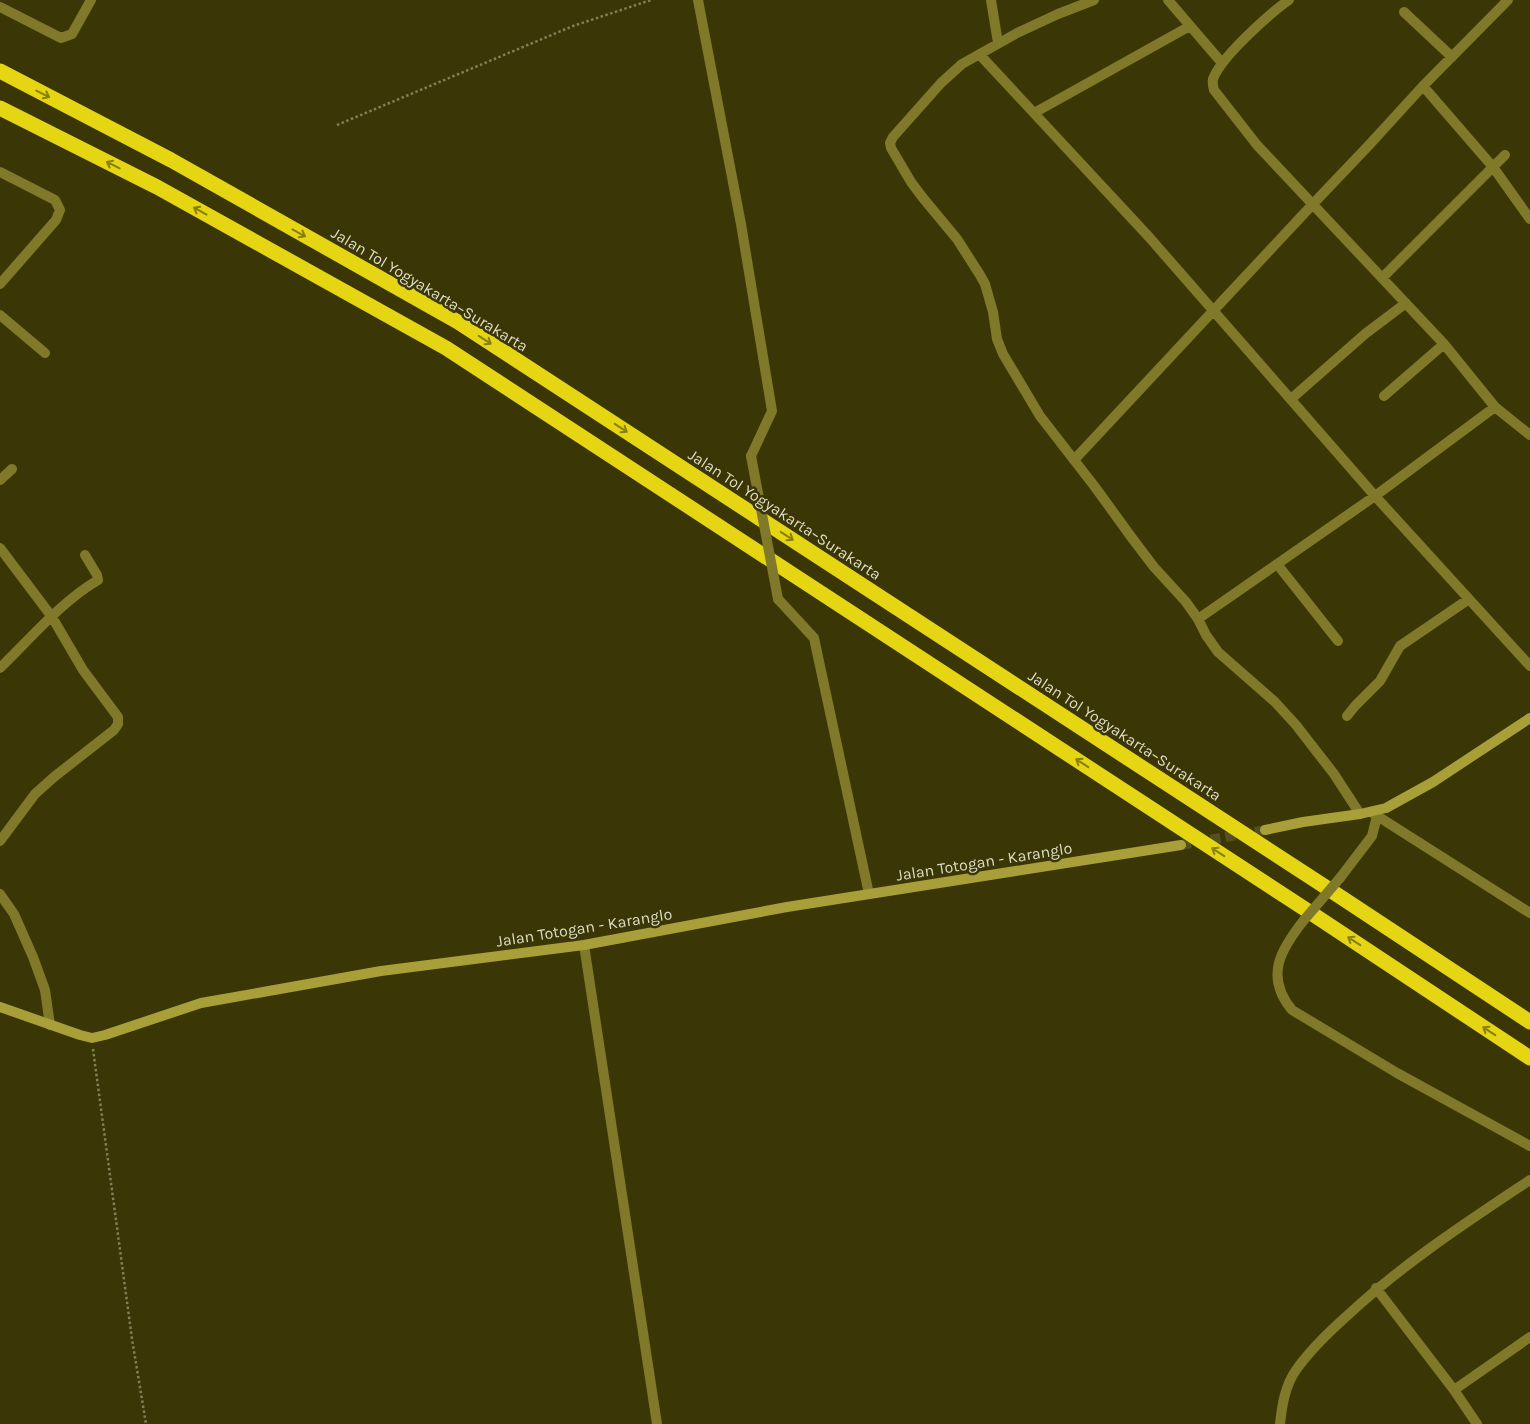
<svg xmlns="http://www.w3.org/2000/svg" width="1530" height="1424" viewBox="0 0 1530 1424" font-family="Karla,sans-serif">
	<rect width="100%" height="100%" fill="#3a3605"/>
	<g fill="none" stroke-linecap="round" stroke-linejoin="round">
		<path stroke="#534f22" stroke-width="10" stroke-dasharray="10 5" stroke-linecap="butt" d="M1181,845L1265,830"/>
		<path stroke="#827f59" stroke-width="2.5" stroke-dasharray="2.5 2.5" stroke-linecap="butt" d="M337,125L573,26L651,0
			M93,1049L132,1339L146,1424"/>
		<path stroke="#807929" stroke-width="10" d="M698,0L741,224L772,411L751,456
			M991,0L998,43
			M1094,0L1058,14L1017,33L962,64L941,83L893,137L890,143L891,148L911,182L923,198L957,239L980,275L985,284L993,312L997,339L1003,354L1040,416L1095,487L1132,538L1154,567L1186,602L1198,619L1206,635L1218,652L1275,702L1296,725L1334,774L1360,814
			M1168,0L1222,63
			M1289,0C1269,14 1221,57 1213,79C1212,83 1213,86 1214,90L1257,145L1444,344L1495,407L1530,435
			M0,7L61,38L72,34L91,0
			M1404,12L1452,57
			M980,55L1149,237L1375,496L1530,666
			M1423,86L1493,167L1530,219
			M1034,113L1190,26
			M0,172L55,200L60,210L56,220L0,284
			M1382,278L1505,155
			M0,315L45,353
			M1384,396L1444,344
			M1291,399L1365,334L1406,303
			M1074,460L1312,205L1370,144L1423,86L1508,0
			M0,480L12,469
			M0,548L52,617L83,670L118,717V724L114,730L54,777L35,794L0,841
			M1277,564L1338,641
			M778,599L814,638L869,894
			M1198,619L1375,496L1495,407
			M0,668C31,638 61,602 98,580L97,575L85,555
			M1347,716L1355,706L1380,681L1400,646L1469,599
			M1371,812L1530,913
			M1340,878L1372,836L1377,816
			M0,894L14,914L33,957L45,990L50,1025
			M1304,920C1281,949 1264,976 1292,1010L1397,1073L1530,1146
			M584,945L657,1424
			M1376,1288L1454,1390L1477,1424
			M1454,1390L1530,1337
			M1280,1424C1282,1405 1285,1386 1296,1370C1310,1350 1331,1330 1349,1314C1404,1263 1467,1222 1530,1180"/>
		<path stroke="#a89f39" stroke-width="10" d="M1265,830L1303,822L1360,814L1386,808L1433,782L1530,718
			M0,1007L80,1035L92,1038L105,1035L201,1003L381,971L584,945L787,907L1181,845"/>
		<path stroke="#e5d513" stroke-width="15" d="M0,71L171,160L458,322L1324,886L1530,1022
			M0,108L157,187L446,348L1308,911L1530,1058"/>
		<path stroke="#807929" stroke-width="10" d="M751,456L778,599
			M1304,920L1340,878"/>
	</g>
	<defs><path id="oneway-shaft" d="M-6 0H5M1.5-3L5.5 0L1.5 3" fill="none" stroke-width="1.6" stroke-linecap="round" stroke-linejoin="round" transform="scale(1.25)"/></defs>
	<g stroke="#877e0b">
		<use href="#oneway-shaft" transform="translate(43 94) rotate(27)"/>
		<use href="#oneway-shaft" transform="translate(113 165) rotate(-153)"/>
		<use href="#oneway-shaft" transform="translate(200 211) rotate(-151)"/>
		<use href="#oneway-shaft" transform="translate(299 233) rotate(29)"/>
		<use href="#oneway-shaft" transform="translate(485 340) rotate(33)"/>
		<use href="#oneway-shaft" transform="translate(621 428) rotate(33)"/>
		<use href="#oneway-shaft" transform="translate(787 536) rotate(33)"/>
		<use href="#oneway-shaft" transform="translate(1082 763) rotate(-147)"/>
		<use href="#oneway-shaft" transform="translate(1218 852) rotate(-147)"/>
		<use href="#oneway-shaft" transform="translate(1354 941) rotate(-147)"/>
		<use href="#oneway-shaft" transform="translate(1489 1031) rotate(-147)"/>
	</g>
	<g text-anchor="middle" stroke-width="5" stroke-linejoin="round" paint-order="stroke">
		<g font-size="16" fill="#dedcc4" stroke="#3a3605">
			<text transform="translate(430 289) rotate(31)" y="6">Jalan Tol Yogyakarta–Surakarta</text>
			<text transform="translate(785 514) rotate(33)" y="6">Jalan Tol Yogyakarta–Surakarta</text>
			<text transform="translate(1125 735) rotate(33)" y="6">Jalan Tol Yogyakarta–Surakarta</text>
			<text transform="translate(984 861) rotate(-9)" y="6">Jalan Totogan - Karanglo</text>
			<text transform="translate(584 927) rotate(-9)" y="6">Jalan Totogan - Karanglo</text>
		</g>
	</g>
</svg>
